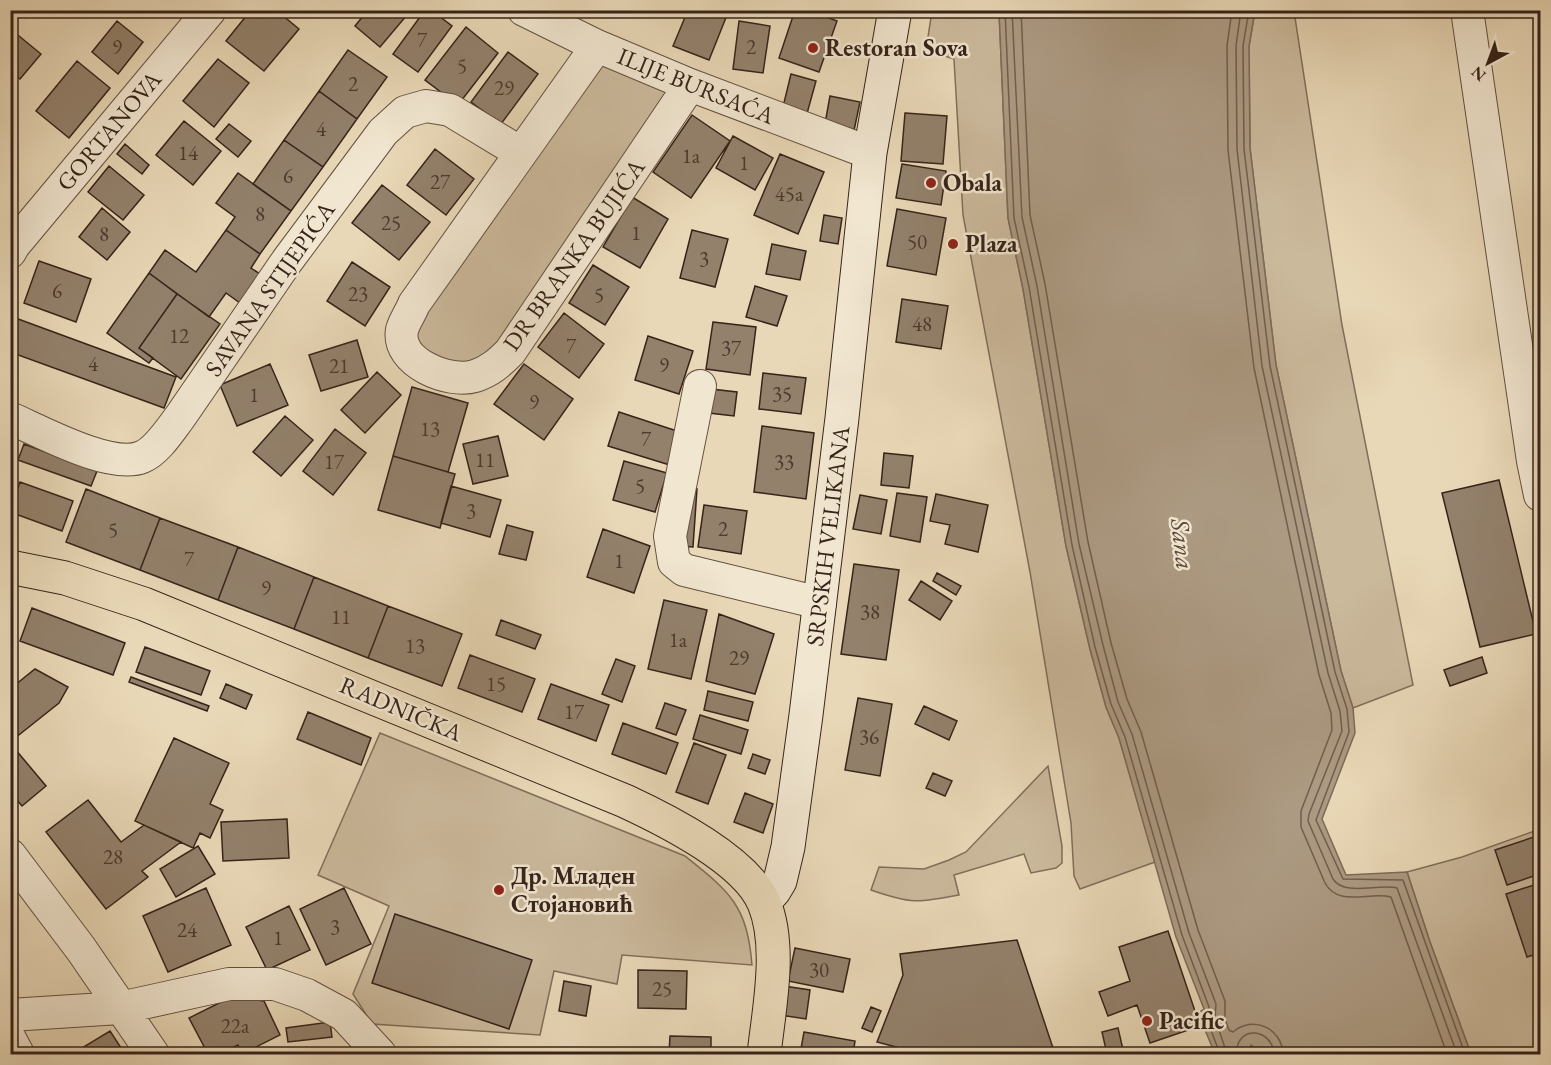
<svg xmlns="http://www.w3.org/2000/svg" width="1551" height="1065" viewBox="0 0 1551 1065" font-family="'EB Garamond',serif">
	<rect width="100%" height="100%" fill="#e9d8b7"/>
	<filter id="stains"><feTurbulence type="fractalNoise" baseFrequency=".00333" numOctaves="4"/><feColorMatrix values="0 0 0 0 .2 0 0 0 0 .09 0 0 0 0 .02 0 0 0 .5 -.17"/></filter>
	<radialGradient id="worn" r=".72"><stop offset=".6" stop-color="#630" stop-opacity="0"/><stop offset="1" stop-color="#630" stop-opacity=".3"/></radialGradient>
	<path fill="#cbb99c" stroke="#806e5b" stroke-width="1.5" d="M932,11H999L1008,218L1023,289L1066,546L1090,649L1106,707L1119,738L1155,862L1080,889L1074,876L1071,823L1030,572L963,215L954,59L926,50Z
		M1255,11H1294L1342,325L1413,685L1353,708L1341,671L1276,365L1250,148L1249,46Z
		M603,57L674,90L494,356L472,369L424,358L411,328Z
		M380,733L685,856C730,892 747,905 752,965L622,955L617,984L554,971L540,1035L372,1024L353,994L389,906L318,875Z
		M1048,766L1062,846V863L1056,868L1031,873L1024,854L954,875L959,895C918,903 911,904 871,890L879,867L924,869L949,860L966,852Z
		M1540,829V1054H1471L1430,942L1407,872L1462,857Z"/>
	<path fill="#ac9a82" stroke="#7d6a58" stroke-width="1.5" d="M999,11H1255L1249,46L1250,148L1276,365L1341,671L1353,708L1355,733L1322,819L1346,875L1407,872L1430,942L1471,1054H1264L1251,1045L1248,1054H1215L1198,1013L1204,1009L1176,937L1119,738L1106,707L1090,649L1066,546L1023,289L1008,218Z"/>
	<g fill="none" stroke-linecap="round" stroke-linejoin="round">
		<path stroke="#715e4e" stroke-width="1.5" d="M1005,10L1014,218L1029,287L1072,545L1095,647L1111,704L1125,737L1182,935L1209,1007L1206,1017L1220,1054
			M1012,10L1022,217L1037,286L1079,544L1103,645L1118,702L1132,734L1189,933L1216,1004L1215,1018L1227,1054
			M1021,10L1030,215L1045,284L1088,542L1111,643L1127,699L1141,732L1198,930L1225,1001V1019L1229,1030L1233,1032C1253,1015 1282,1028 1283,1054
			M1232,10L1227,46L1228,150L1254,368L1319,675L1331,713L1332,730L1301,811V827L1325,883C1339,908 1369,891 1391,897L1447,1054
			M1241,10L1236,46L1237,149L1262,366L1328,673L1340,711L1342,731L1309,814L1308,821L1333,879C1345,897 1379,883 1397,888L1457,1054
			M1249,10L1243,46L1244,149L1270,366L1335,672L1347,709L1349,732L1316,820L1343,879L1403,880L1465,1054
			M1236,1054C1238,1022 1273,1030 1274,1054"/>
	</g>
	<path fill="#93816c" stroke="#36231a" stroke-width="1.5" d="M251,10H276L299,29L264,71L226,41Z
		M368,10H402L407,15L380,47L355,26Z
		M425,10H431L452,26L418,72L393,54Z
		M688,10H729L709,60L673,46Z
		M795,10H807L837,21L819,72L779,58Z
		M117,21L143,42L118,74L92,52Z
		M739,21L770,26L763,73L733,69Z
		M466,27L498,53L458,105L425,80Z
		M13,31L41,54L20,79L10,71V34Z
		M348,50L387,77L357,119L319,91Z
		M508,52L538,74L501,124L471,102Z
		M218,59L249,83L214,127L183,101Z
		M77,61L110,88L69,138L36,111Z
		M791,74L816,81L806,117L782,111Z
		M319,91L357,119L323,167L284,140Z
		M830,96L860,102L853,135L824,129Z
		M905,113L947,116L943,164L901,161Z
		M692,115L730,141L691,198L653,172Z
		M184,121L221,151L193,185L156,155Z
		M229,124L251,141L238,157L216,139Z
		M733,136L773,158L755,190L716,168Z
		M284,140L323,167L291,211L253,184Z
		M125,144L149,165L142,174L117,154Z
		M435,149L474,179L446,215L407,185Z
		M780,154L824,172L798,234L754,215Z
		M902,164L946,171L941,205L896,198Z
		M109,166L144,195L123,220L88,192Z
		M238,173L291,211L260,254L226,230L235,217L216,203Z
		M382,185L430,222L399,260L352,223Z
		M632,197L668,219L640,268L603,247Z
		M102,208L130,232L107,260L79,237Z
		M897,209L946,218L936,275L887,266Z
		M824,215L842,218L838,244L820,241Z
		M226,230L260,254L251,268L260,274L240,303L226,293L209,317L149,273L165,250L196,272Z
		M692,230L728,239L715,287L680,278Z
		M772,244L806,251L800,280L766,274Z
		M39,261L91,279L76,322L24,303Z
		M352,262L390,287L365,326L327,301Z
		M593,265L629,287L605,325L569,303Z
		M149,273L177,294L139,348L153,358L149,363L107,333Z
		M755,286L787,296L777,326L746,317Z
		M177,294L220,324L181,379L139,348Z
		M902,299L948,306L941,349L896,342Z
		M564,313L604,344L579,378L538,347Z
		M10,316L176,377L164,408L10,352Z
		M713,322L756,327L750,375L706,369Z
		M648,336L693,351L679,394L635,380Z
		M357,340L368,377L321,391L309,355Z
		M270,364L288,405L237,426L220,385Z
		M524,364L573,399L544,440L494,404Z
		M377,372L401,395L365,433L341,410Z
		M763,373L806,378L801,414L759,409Z
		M412,387L468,403L448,472L393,456Z
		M711,389L737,392L734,416L709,413Z
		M619,412L683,433L673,466L608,446Z
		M285,416L313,440L281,476L253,452Z
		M762,426L814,433L806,499L754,492Z
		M335,429L366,453L333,495L303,471Z
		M498,436L508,476L473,484L463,444Z
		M24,444L97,471L91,486L18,460Z
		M884,453L913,456L909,488L881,485Z
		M393,456L455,474L440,528L378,510Z
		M624,461L667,473L655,512L613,500Z
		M1499,480L1536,634L1480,647L1442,493Z
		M20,482L73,501L62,531L10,512Z
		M451,486L501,500L490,537L441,523Z
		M684,488L697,489L693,547L679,546Z
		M86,489L160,518L140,570L66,542Z
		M897,493L927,497L920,542L890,536Z
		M936,494L988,505L978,552L945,544L950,525L930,521Z
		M860,495L887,500L881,534L853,529Z
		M704,505L747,511L741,554L698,547Z
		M160,518L238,547L218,600L140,570Z
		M507,525L533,532L526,560L499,554Z
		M603,529L650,546L634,593L587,577Z
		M238,547L314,577L294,629L218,600Z
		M854,564L899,570L886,660L841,654Z
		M937,573L961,586L956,595L933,581Z
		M314,577L388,606L368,658L294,629Z
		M921,581L952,601L940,620L909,600Z
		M664,600L707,610L691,679L648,669Z
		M388,606L462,634L442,686L368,658Z
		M32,608L125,643L113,675L20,641Z
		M719,614L774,634L755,694L706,681Z
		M501,620L541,635L535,649L496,635Z
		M145,647L210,671L201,695L136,672Z
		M470,655L535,679L522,712L458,688Z
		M1482,657L1487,673L1450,686L1444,670Z
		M616,659L635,666L622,702L602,694Z
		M35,669L68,687L59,703L10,742V689Z
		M131,677L209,706L207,711L129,682Z
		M226,684L252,695L246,709L220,698Z
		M551,684L609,705L596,741L538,719Z
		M708,691L753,702L748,721L704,710Z
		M858,698L892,704L880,776L845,770Z
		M665,703L686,710L676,735L656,728Z
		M924,706L957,721L949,740L915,724Z
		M308,712L371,738L361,765L297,739Z
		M700,715L748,730L741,754L693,739Z
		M623,723L678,743L666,774L612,754Z
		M174,738L229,763L210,804L223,810L210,838L200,833L193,848L135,821Z
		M10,743L46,786L22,806L10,792Z
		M694,743L726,755L708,804L676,792Z
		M753,754L770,760L765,774L748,768Z
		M933,773L952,781L945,796L926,788Z
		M745,793L773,804L763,833L734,822Z
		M88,800L121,842L144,825L181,842L142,871L148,877L106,909L46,832Z
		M287,819L289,858L223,861L221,822Z
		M1540,835V874L1507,885L1495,850Z
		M198,846L215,874L176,897L160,869Z
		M1540,883V953L1527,957L1506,894Z
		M206,888L231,945L168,972L143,916Z
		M344,888L371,944L326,965L300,909Z
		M289,906L310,950L267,970L246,927Z
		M395,914L532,960L509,1029L372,983Z
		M1168,931L1200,1026L1150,1043L1137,1005L1108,1016L1099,992L1130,981L1119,947Z
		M1017,940L1055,1054H899L900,1048L877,1042L903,975L900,954Z
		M795,948L850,959L843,992L788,981Z
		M638,970L687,971L686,1009L638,1008Z
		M564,981L591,986L586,1016L559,1011Z
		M784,986L810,990L806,1019L780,1015Z
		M233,996L264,1001L280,1035L242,1054L238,1045L219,1054H208L189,1018Z
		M871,1007L881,1011L872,1032L862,1028Z
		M330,1022L332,1037L288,1042L286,1028Z
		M1118,1028L1124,1054H1107L1102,1032Z
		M110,1031L125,1054H72Z
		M804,1032L855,1041L853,1054H800Z
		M670,1036L711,1037V1054H669Z"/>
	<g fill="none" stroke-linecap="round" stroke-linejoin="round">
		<defs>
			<path id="street" d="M524,10L597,46L690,85L870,153
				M1467,10L1533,461L1540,495
				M597,46L414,304C411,312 404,322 402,330C396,363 450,384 475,376C490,371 499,363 510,352L690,85
				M10,252L14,245L210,10
				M700,386L670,536L674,562L684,570L820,603
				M10,418C40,431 111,470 142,457C157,451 170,430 180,417L287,261L383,132L405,112L426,106L450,110L521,153
				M10,855L81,949L153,1054
				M10,1015L120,1008L229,984H275L307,995L344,1015L380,1054
				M10,1039L18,1054"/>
			<path id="secondary" d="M764,902L774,891L780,881L788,847L806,715L842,418L870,153L895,10"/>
			<path id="primary" d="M10,567L65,578L144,604L625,801C666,820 746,860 764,903C782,946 769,1009 764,1054"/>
		</defs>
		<use href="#street" stroke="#635041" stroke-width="34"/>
		<use href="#secondary" stroke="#36231a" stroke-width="35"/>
		<use href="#primary" stroke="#36231a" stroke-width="35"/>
		<use href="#street" stroke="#f1e6d0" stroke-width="32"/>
		<use href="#secondary" stroke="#f1e6d0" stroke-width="33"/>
		<use href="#primary" stroke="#e9d8b7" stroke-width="33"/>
	</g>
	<g fill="#8f2418" stroke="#f1e6d0" stroke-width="2">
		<circle cx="813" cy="48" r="6"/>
		<circle cx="931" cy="183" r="6"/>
		<circle cx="953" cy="244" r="6"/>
		<circle cx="499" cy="890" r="6"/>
		<circle cx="1147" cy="1021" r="6"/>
	</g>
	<g text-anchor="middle" stroke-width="5" stroke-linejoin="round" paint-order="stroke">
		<g font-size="21" fill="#4d3a2e">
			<text x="422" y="47">7</text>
			<text x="117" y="54">9</text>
			<text x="751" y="54">2</text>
			<text x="462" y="73">5</text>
			<text x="353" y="91">2</text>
			<text x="504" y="95">29</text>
			<text x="321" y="136">4</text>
			<text x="188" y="160">14</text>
			<text x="691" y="163">1a</text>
			<text x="744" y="170">1</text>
			<text x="288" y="183">6</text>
			<text x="440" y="189">27</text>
			<text x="789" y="201">45a</text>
			<text x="260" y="221">8</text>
			<text x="391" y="230">25</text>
			<text x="636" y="240">1</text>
			<text x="104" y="241">8</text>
			<text x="917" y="249">50</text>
			<text x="704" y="266">3</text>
			<text x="57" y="298">6</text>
			<text x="358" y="301">23</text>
			<text x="599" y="302">5</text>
			<text x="922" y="331">48</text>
			<text x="179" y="343">12</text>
			<text x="571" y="353">7</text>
			<text x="731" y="355">37</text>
			<text x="93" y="371">4</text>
			<text x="664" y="372">9</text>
			<text x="339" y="373">21</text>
			<text x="782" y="401">35</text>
			<text x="254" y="402">1</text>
			<text x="534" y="409">9</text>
			<text x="430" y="436">13</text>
			<text x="646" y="446">7</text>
			<text x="485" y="467">11</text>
			<text x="334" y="469">17</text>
			<text x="784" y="469">33</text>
			<text x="640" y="493">5</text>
			<text x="471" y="518">3</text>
			<text x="723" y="536">2</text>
			<text x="113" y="537">5</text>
			<text x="189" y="566">7</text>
			<text x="619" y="568">1</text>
			<text x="266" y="595">9</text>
			<text x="870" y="619">38</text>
			<text x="341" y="624">11</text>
			<text x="678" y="647">1a</text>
			<text x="415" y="653">13</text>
			<text x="739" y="665">29</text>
			<text x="496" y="691">15</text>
			<text x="574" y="719">17</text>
			<text x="869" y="744">36</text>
			<text x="113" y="864">28</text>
			<text x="335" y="934">3</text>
			<text x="187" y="937">24</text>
			<text x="278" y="945">1</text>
			<text x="819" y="977">30</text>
			<text x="662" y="996">25</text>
			<text x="235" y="1033">22a</text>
		</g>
		<g font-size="24" font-weight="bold" fill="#36231a" stroke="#f1e6d0" text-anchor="start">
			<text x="825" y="56">Restoran Sova</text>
			<text x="943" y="191">Obala</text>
			<text x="965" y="252">Plaza</text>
			<text x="511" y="884">Др. Младен<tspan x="511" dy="28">Стојановић</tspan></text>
			<text x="1159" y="1029">Pacific</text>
		</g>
		<g font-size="24" fill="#36231a" stroke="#f1e6d0">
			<text transform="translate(696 86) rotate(22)" y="8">ILIJE BURSAĆA</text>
			<text transform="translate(109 131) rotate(-50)" y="8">GORTANOVA</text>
			<text transform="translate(574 255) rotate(-55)" y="8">DR BRANKA BUJIĆA</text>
			<text transform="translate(270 289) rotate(-55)" y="8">SAVANA STIJEPIĆA</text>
			<text transform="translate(828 536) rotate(-83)" y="8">SRPSKIH VELIKANA</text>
			<text transform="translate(401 709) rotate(23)" y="8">RADNIČKA</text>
		</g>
		<g font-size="26" font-style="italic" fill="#594739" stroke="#f1e6d0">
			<text transform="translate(1183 544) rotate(83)" y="9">Sana</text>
		</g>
	</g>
	<rect width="1551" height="1065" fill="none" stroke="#e9d8b7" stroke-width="36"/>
	<rect x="12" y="12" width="1527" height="1041" fill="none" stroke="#36231a" stroke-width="3"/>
	<rect x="18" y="18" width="1515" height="1029" fill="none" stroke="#36231a" stroke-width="1.5"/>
	<g transform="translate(1488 63) rotate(221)" stroke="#f1e6d0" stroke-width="4.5" paint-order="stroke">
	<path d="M0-4.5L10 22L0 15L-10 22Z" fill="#36231a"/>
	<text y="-9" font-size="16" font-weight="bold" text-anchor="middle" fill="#36231a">N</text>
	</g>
	<rect width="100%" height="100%" filter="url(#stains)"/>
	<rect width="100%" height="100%" fill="url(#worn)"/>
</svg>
